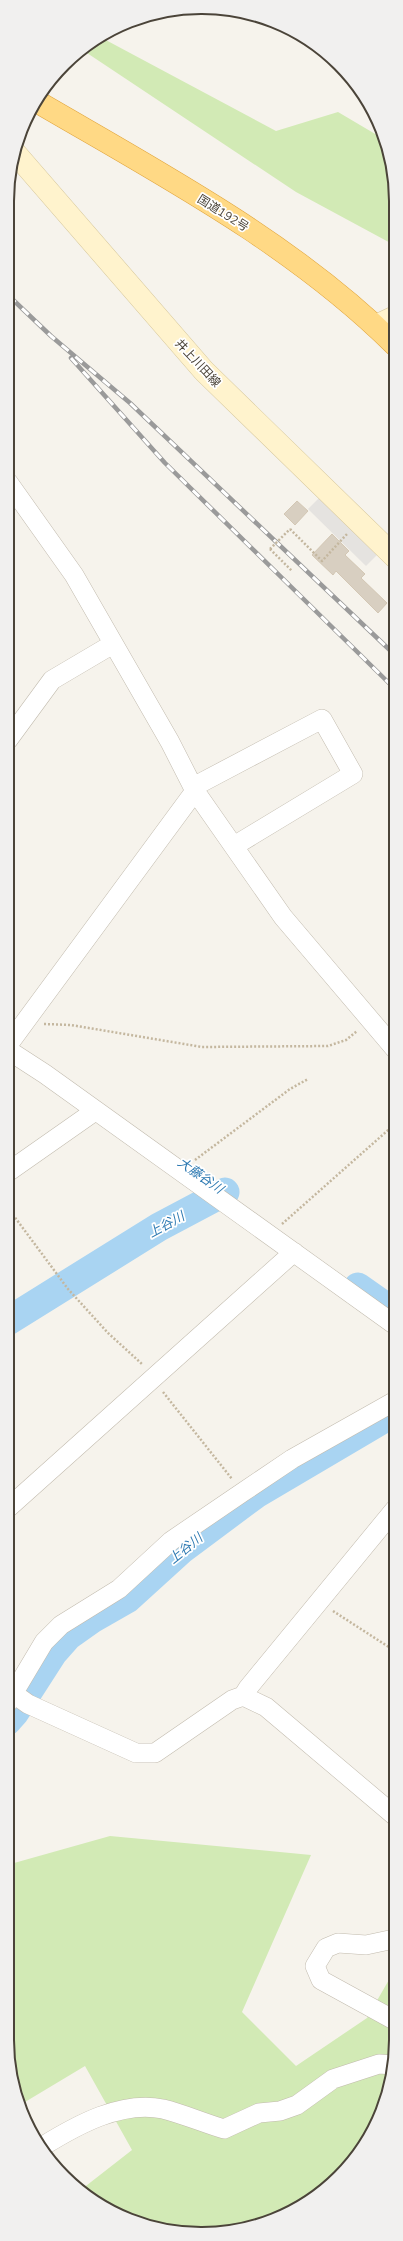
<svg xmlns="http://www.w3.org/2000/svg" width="403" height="2241" viewBox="0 0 403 2241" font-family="'Nunito Sans','Noto Sans JP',sans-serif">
	<rect width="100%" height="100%" fill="#f6f3ec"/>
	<path fill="#d2eab5" d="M102,38L276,131L338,112L382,138L396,189V246L296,192L81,49Z
		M110,1836L311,1855L242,2012L296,2066L367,2018L394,1971V2065L376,2126L330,2186L264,2224L189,2234L127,2219L82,2189L132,2150L85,2066L20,2105L7,2039V1865Z"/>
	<path fill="#e5e3e0" d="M324,493L381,551L366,566L308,509Z"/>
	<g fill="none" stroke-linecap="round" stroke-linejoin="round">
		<path stroke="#a9d4f2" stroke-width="29" d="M358,1287L395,1313
			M8,1321L159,1227L225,1192
			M7,1721L15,1712L53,1653L68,1636L92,1619L127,1599L182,1549L256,1494L395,1412"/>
	</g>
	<path fill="#d8cfc1" stroke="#d3c7b4" d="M297,501L308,511L295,525L284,514Z
		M332,534L349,551L345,555L365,574L361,578L387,603L378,613L336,571L333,575L312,555Z"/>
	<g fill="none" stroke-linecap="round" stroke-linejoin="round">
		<defs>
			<path id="minor" d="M8,482L74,575L170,742L195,791L283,917L395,1049
				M8,740L52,680L113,644
				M193,787L322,719L353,774L234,846
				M8,1045L195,791
				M8,1050L45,1074L395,1325
				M8,1172L95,1111
				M7,1509L294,1252
				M7,1689L28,1704L136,1753H155L232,1700L243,1696L266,1707L395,1816
				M243,1696L248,1688L395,1509
				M7,1704L44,1642L61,1625L119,1589L171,1541L243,1492L292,1459L395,1401
				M394,2020L321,1980L315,1966L326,1948L338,1943L366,1945L394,1939
				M43,2146C77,2125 122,2100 163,2109C183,2114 204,2123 224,2129L259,2113L280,2111L297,2105L333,2079L379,2064L394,2065"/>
			<path id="secondary" d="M16,154L204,371L395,557
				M376,326L395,317"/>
			<path id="trunk" d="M36,101C161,174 292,243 395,345"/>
		</defs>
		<use href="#minor" stroke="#c2bbae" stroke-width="20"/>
		<use href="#secondary" stroke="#d6c79b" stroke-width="23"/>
		<use href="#trunk" stroke="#e0a43c" stroke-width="23"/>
		<path stroke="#c4b79f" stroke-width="2.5" stroke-dasharray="2 2" stroke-linecap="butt" d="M290,529L322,561L347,534
			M270,549L292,571
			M44,1024L71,1025L202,1047L328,1046L346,1040L357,1031
			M195,1160L290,1089L308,1079
			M8,1208L68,1289L108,1333L142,1364
			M282,1224L395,1124
			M163,1392L232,1479
			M333,1611L395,1651"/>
		<use href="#minor" stroke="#fff" stroke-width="19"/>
		<use href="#secondary" stroke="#fff3cd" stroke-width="22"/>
		<use href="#trunk" stroke="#ffd985" stroke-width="22"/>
		<defs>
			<path id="rail" d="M9,296L51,336L130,403L395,655
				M71,358L165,463L395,689"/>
		</defs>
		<use href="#rail" stroke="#9a9a9a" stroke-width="4.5"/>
		<use href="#rail" stroke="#fff" stroke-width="3" stroke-dasharray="9" stroke-linecap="butt"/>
		<path stroke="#c4b79f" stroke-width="2.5" stroke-dasharray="2 2" stroke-linecap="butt" d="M270,549L290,529"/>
	</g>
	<g text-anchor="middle" stroke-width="3.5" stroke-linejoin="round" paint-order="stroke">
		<g font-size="12" fill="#4b4439" stroke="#fff">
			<text transform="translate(223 213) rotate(32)" y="4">国道192号</text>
			<text transform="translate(198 363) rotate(47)" y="4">井上川田線</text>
		</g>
		<g font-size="13" font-style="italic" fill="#2e7ab2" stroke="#fff">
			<text transform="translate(201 1175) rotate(35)" y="5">大藤谷川</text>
			<text transform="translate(166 1224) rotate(-29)" y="5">上谷川</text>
			<text transform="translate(185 1548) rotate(-39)" y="5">上谷川</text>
		</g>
	</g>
	<path d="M0 0H403V2241H0ZM201 14H202A187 187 0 0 1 389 201V2040A187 187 0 0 1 202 2227H201A187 187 0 0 1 14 2040V201A187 187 0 0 1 201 14Z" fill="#f1f0ef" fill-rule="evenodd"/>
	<path fill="none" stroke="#4b4439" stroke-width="2" d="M201 14H202A187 187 0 0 1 389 201V2040A187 187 0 0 1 202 2227H201A187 187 0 0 1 14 2040V201A187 187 0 0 1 201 14Z"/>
</svg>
